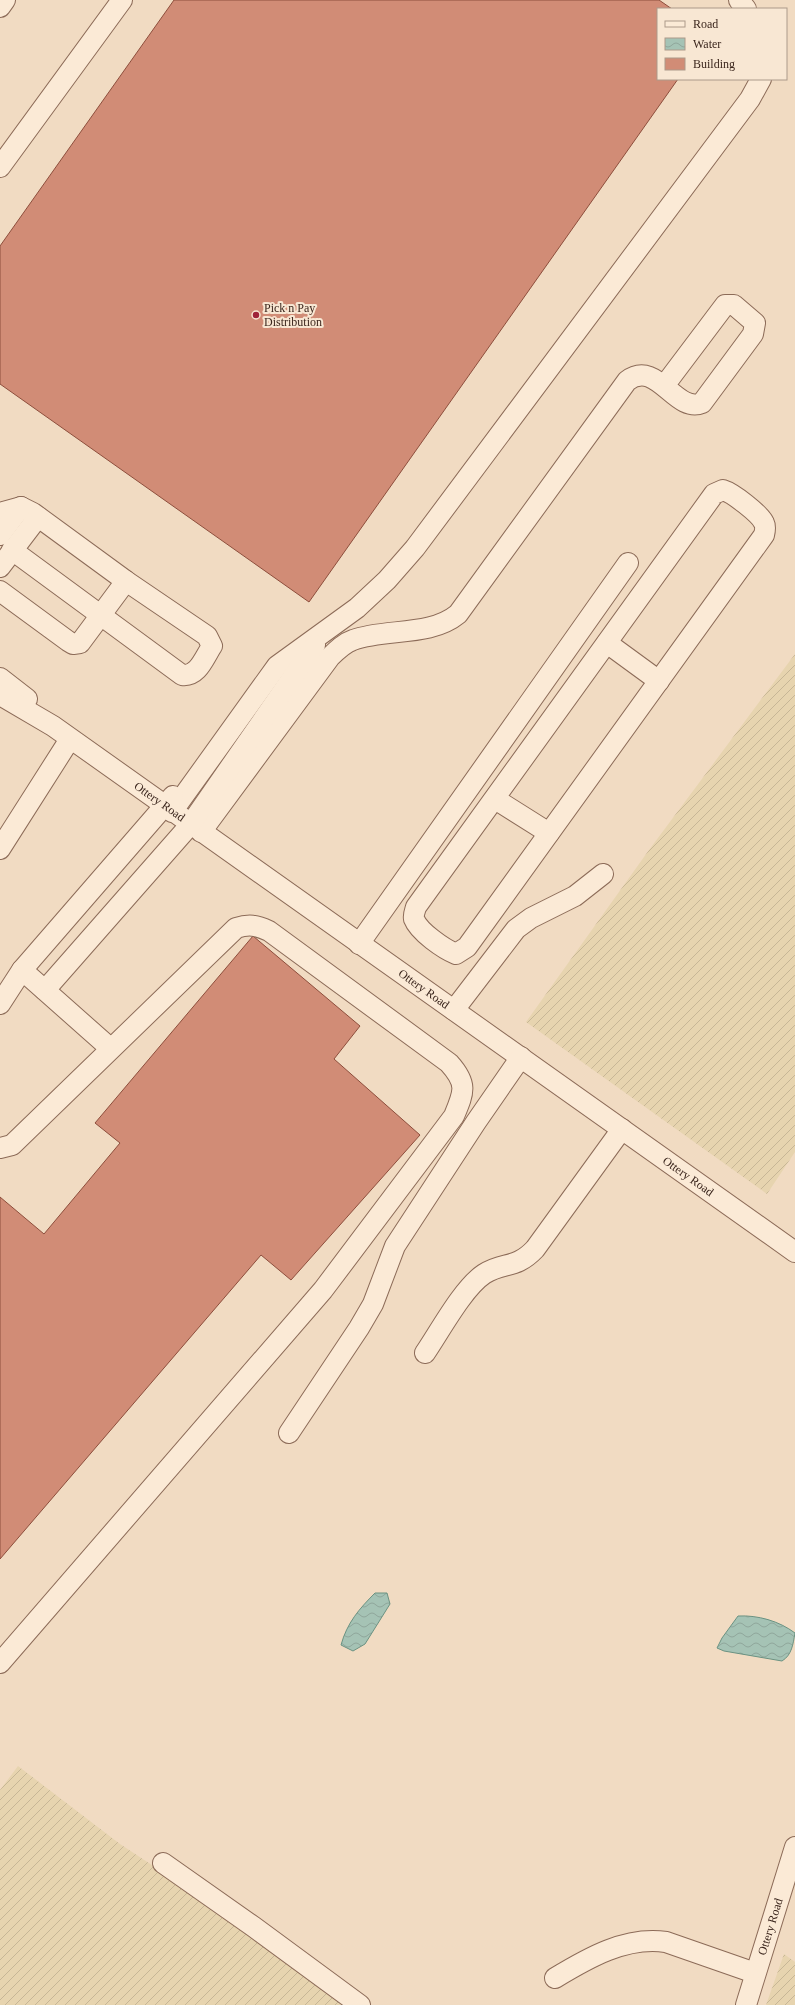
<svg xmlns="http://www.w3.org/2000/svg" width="795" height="2005" viewBox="0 0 795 2005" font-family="'Times New Roman',serif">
	<defs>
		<pattern id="farmland-furrows" width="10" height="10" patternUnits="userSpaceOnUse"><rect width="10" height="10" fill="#e7d4af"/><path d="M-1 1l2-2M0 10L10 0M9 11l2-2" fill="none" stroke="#c7b696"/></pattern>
		<pattern id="water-waves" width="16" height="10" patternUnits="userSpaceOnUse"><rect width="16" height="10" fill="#a5c3b5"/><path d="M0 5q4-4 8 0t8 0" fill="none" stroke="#8fa79b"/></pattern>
	</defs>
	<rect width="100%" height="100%" fill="#f1dbc2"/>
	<path fill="url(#farmland-furrows)" d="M795,654V1152L767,1194L526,1022L649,850Z
		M18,1766L120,1844L270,1943L346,2005H0V1790Z
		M784,1954L795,1962V2005H766Z"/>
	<path fill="url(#water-waves)" stroke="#6b9282" d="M375,1593H387L390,1604L365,1644L353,1651L341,1645C347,1623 359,1609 375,1593Z
		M738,1616C758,1615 779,1621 795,1633C793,1644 792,1655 782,1661L724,1651L717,1648L722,1638Z"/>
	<path fill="#d18c76" stroke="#8d4e3c" d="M174,0H659L672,9H658V79H678L309,602L0,384V246Z
		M253,936L360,1026L334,1059L420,1135L291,1280L261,1255L0,1559V1197L44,1234L120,1143L95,1123Z"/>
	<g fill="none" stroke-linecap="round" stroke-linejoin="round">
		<defs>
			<g id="minor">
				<path d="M739,0L746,9"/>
				<path d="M0,7L5,0"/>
				<path d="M0,167L122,0"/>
				<path d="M723,490C733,493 760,514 764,523C766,527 765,531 764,535L467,947L456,954C444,949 419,932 414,919C413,915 415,911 416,907L714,494Z"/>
				<path d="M0,513L21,507L33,513L126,581L207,636L212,646C204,658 198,677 182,675L12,550"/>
				<path d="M0,535L21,507"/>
				<path d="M0,567L38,517"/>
				<path d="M0,591L68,641L73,644L80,643L126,581"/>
				<path d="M607,643L659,681"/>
				<path d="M0,678L27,699"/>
				<path id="s1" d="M0,695L53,726L795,1252"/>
				<path d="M495,799L549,833"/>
				<path d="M172,812L277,666L357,608L387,580L415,548L750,99L761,79"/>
				<path d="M201,832L330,657C337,650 344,643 353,640C386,628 430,637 458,614L627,381C657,358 675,414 702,403L753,334L755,323L734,305H725L664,386"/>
				<path d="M0,849L70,739"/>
				<path d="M359,944L628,563"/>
				<path d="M22,970L110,1048"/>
				<path d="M45,990L190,825L315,645"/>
				<path d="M0,1004L22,970L173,796"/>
				<path d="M454,1010L516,929L531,918L575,896L603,874"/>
				<path d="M0,1148L12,1145L236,928C249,924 256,925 269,931L449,1063C468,1084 464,1092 454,1116L323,1290L0,1663"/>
				<path d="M425,1353C440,1331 463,1288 484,1274C504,1261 515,1270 535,1249L622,1129"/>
				<path d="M289,1433L359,1328L373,1304L395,1246L476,1122L521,1057"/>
				<path d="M163,1863L254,1927L360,2005"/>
				<path d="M555,1978C588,1958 626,1936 666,1942L755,1973"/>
				<path id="s2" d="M746,2005L795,1847"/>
			</g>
		</defs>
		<use href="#minor" stroke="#8c6b58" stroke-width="22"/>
		<use href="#minor" stroke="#fbead6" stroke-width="20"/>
	</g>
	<circle fill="#9f243a" stroke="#f8e7d3" stroke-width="1.5" cx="256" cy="315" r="4"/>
	<g text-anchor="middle" stroke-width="4" stroke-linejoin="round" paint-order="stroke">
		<g font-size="12" fill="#3b261d" stroke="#f8e7d3" text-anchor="start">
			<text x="264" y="312">Pick n Pay<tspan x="264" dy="14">Distribution</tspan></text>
		</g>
		<g font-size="12" fill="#3b261d" stroke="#f8e7d3">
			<text dy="4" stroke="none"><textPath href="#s1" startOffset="192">Ottery Road</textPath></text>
			<text dy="4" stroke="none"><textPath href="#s1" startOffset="516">Ottery Road</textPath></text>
			<text dy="4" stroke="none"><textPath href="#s1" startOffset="840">Ottery Road</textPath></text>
			<text dy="4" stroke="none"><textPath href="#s2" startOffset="82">Ottery Road</textPath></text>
		</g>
	</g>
	<rect x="657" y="8" width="130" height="72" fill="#f8e7d3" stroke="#ac9a8a"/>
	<rect x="665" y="21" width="20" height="6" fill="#fbead6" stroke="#ac9a8a"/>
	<text x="693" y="28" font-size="12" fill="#3b261d">Road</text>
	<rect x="665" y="38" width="20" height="12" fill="url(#water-waves)" stroke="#ac9a8a"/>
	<text x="693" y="48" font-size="12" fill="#3b261d">Water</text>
	<rect x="665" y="58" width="20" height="12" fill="#d18c76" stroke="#ac9a8a"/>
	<text x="693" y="68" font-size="12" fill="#3b261d">Building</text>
</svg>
